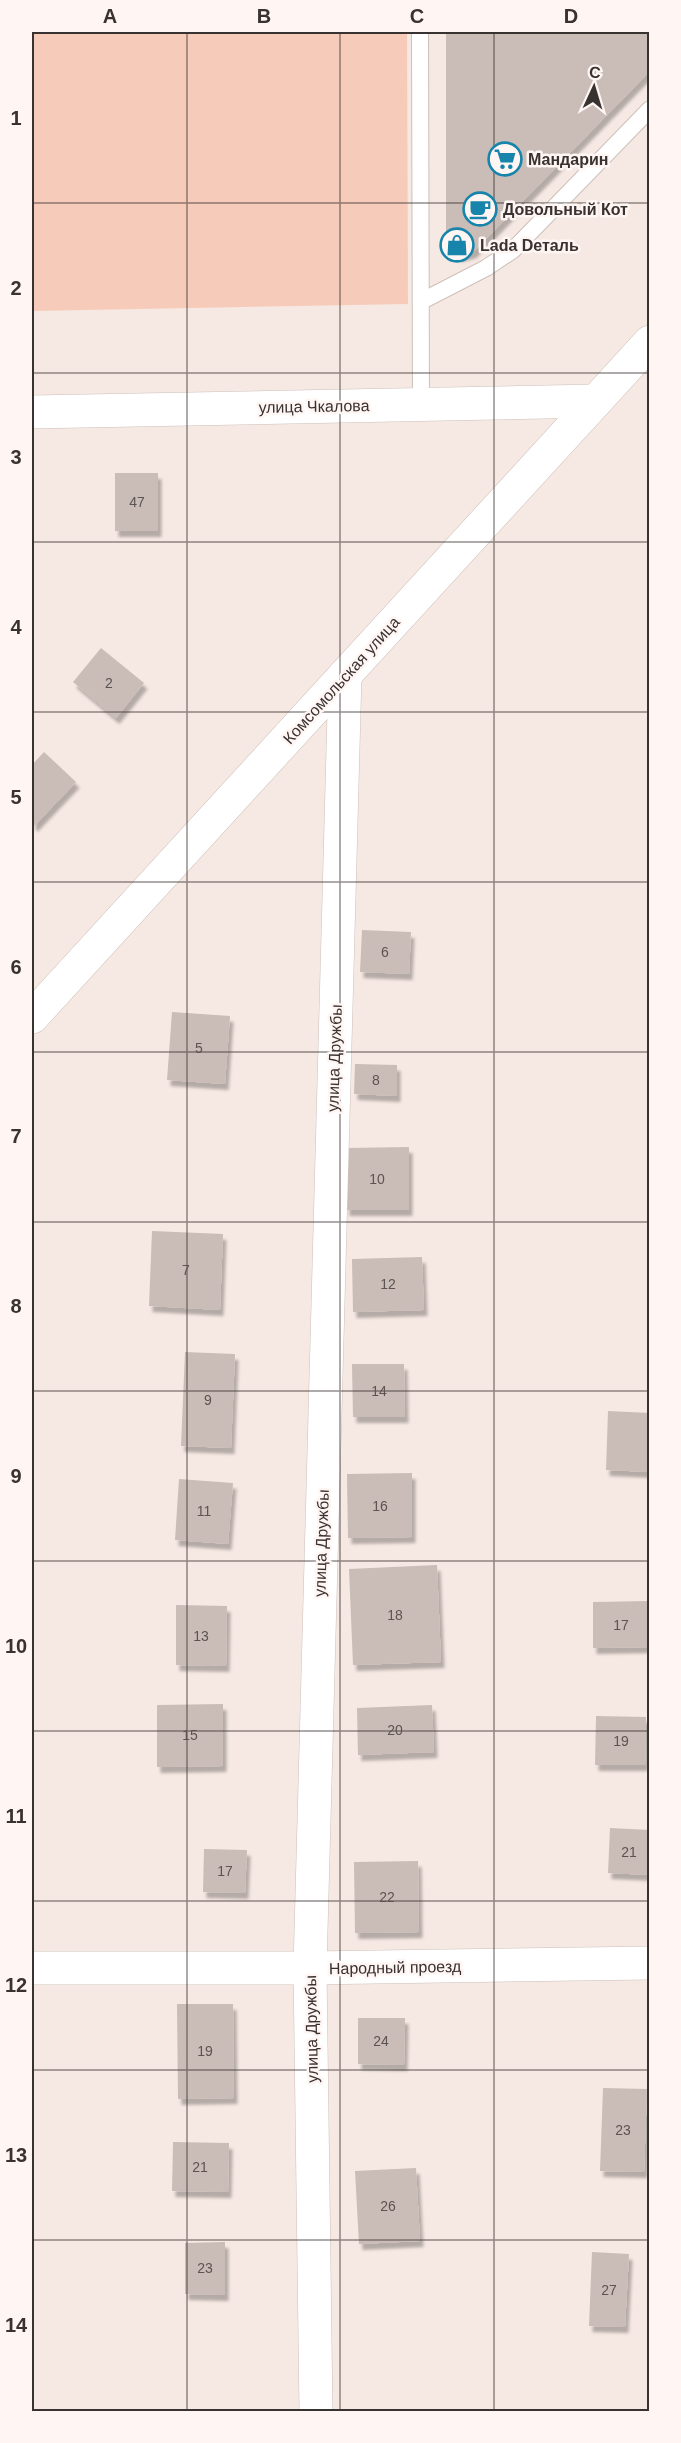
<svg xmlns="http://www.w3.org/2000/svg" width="681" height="2443" viewBox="0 0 681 2443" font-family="Arial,sans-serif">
	<defs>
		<filter id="shadow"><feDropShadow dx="3.5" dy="6" stdDeviation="1.5" flood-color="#0004"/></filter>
	</defs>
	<rect width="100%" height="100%" fill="#f6e8e2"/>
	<path fill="#f7cbb9" d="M32,32H407L408,304L32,311Z"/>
	<path fill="#cabcb7" filter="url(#shadow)" d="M446,32H650V71L473,252L459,256L446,248Z
		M115,473H158V531H115Z
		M101,648L144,683L116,718L73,682Z
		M44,752L76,782L34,826L32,823V765Z
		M362,930L411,932L409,974L360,972Z
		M172,1012L230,1016L225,1084L167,1080Z
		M355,1064L397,1065V1096L354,1094Z
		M409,1147V1210H346V1148Z
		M152,1231L223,1234L220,1310L149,1306Z
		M422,1257L424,1310L353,1312L352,1259Z
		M185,1352L235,1354L231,1448L181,1446Z
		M352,1364H404L405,1417H353Z
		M608,1411L650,1413V1472L606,1470Z
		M412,1473V1537L348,1538L347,1474Z
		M179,1479L233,1483L228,1544L175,1540Z
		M437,1565L441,1662L353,1665L349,1569Z
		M650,1601V1647L593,1648V1602Z
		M176,1605L227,1606L226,1666L176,1665Z
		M223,1704V1766L157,1767V1705Z
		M432,1705L434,1752L358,1755L357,1708Z
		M596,1716L646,1717L645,1765H595Z
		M610,1828L650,1830V1875L608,1873Z
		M204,1849L247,1850L245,1893L203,1892Z
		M418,1861L419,1932L355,1933L354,1862Z
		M177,2004H233L234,2098L178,2099Z
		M358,2018H405L404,2065L358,2064Z
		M603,2088L647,2089L644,2172L600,2171Z
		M173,2142L229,2143L228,2192L172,2191Z
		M416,2168L420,2241L359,2244L355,2171Z
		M225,2242V2295L185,2294V2243Z
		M592,2252L629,2254L625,2327L589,2326Z"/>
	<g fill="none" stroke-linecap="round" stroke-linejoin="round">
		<defs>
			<path id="service" d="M420,32L421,404
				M422,301L486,268L513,250L650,109"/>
			<path id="minor" d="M32,412L596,401
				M32,1968H310L650,1963
				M316,2412L310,1968L345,675"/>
			<path id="secondary" d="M32,1017L650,342"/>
		</defs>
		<use href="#service" stroke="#cdc0ba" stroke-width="18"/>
		<use href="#minor" stroke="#cdc0ba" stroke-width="34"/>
		<use href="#secondary" stroke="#cdc0ba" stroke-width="34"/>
		<use href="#service" stroke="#fff" stroke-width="16"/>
		<use href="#minor" stroke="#fff" stroke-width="33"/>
		<use href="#secondary" stroke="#fff" stroke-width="33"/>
	</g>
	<path fill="none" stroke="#383230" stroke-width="1.5" stroke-opacity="0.55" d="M187,32V2412M340,32V2412M494,32V2412M32,203H650M32,373H650M32,542H650M32,712H650M32,882H650M32,1052H650M32,1222H650M32,1391H650M32,1561H650M32,1731H650M32,1901H650M32,2070H650M32,2240H650"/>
	<defs>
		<symbol id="supermarket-ring" viewBox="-11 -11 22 22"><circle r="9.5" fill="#fff6f3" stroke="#1684ab" stroke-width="1.5"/><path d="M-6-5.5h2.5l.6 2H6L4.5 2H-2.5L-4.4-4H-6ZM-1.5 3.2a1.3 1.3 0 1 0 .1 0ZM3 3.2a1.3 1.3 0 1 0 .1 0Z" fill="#1684ab"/></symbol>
		<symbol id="cafe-ring" viewBox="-11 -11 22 22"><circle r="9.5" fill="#fff6f3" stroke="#1684ab" stroke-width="1.5"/><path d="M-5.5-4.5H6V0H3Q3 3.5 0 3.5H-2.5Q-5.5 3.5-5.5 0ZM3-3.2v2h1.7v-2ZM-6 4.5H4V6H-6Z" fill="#1684ab"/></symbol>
		<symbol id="shop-ring" viewBox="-11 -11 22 22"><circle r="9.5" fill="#fff6f3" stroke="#1684ab" stroke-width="1.5"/><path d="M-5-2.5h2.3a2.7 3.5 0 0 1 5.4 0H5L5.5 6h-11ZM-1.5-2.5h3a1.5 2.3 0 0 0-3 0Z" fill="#1684ab"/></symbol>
	</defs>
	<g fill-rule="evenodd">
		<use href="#supermarket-ring" x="486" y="140" width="38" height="38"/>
		<use href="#cafe-ring" x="461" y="190" width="38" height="38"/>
		<use href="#shop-ring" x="438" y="226" width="38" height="38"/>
	</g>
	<g text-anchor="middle" stroke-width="5" stroke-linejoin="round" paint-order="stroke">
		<g font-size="14" fill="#5c5452">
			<text x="137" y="507">47</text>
			<text x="109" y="688">2</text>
			<text x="385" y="957">6</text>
			<text x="199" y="1053">5</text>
			<text x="376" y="1085">8</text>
			<text x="377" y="1184">10</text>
			<text x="186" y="1275">7</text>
			<text x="388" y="1289">12</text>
			<text x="379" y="1396">14</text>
			<text x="208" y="1405">9</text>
			<text x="380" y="1511">16</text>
			<text x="204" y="1516">11</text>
			<text x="395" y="1620">18</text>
			<text x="621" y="1630">17</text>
			<text x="201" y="1641">13</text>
			<text x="395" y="1735">20</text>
			<text x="190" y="1740">15</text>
			<text x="621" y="1746">19</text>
			<text x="629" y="1857">21</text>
			<text x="225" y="1876">17</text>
			<text x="387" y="1902">22</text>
			<text x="381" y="2046">24</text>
			<text x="205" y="2056">19</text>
			<text x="623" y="2135">23</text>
			<text x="200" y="2172">21</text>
			<text x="388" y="2211">26</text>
			<text x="205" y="2273">23</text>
			<text x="609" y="2295">27</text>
		</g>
		<g font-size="16" font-weight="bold" fill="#383230" stroke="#fff6f3" text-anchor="start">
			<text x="528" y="165">Мандарин</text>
			<text x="503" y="215">Довольный Кот</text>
			<text x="480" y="251">Lada Dеталь</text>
		</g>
		<g font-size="16" fill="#383230" stroke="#fff6f3">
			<text transform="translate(314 406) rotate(-1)" y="6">улица Чкалова</text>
			<text transform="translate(341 680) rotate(-48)" y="6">Комсомольская улица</text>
			<text transform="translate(334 1058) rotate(-88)" y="6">улица Дружбы</text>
			<text transform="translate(321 1543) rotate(-88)" y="6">улица Дружбы</text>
			<text transform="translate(395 1967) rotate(-1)" y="6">Народный проезд</text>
			<text transform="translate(311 2029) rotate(-91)" y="6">улица Дружбы</text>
		</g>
	</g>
	<rect width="681" height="2443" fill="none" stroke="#fff6f3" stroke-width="66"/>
	<g transform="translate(594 87) rotate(4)" stroke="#fff6f3" stroke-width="4.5" paint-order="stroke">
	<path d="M0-4.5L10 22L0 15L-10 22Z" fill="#383230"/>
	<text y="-9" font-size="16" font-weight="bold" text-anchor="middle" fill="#383230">С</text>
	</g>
	<rect x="33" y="33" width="615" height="2377" fill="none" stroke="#383230" stroke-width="2"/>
	<g font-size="20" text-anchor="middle" font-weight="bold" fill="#383230">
		<text x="110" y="23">A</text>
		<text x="264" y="23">B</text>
		<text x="417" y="23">C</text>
		<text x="571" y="23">D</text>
		<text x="16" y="125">1</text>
		<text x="16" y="295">2</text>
		<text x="16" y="464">3</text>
		<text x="16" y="634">4</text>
		<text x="16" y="804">5</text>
		<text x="16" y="974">6</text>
		<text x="16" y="1143">7</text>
		<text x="16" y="1313">8</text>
		<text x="16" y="1483">9</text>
		<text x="16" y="1653">10</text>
		<text x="16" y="1823">11</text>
		<text x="16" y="1992">12</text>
		<text x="16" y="2162">13</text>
		<text x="16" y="2332">14</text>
	</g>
</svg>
